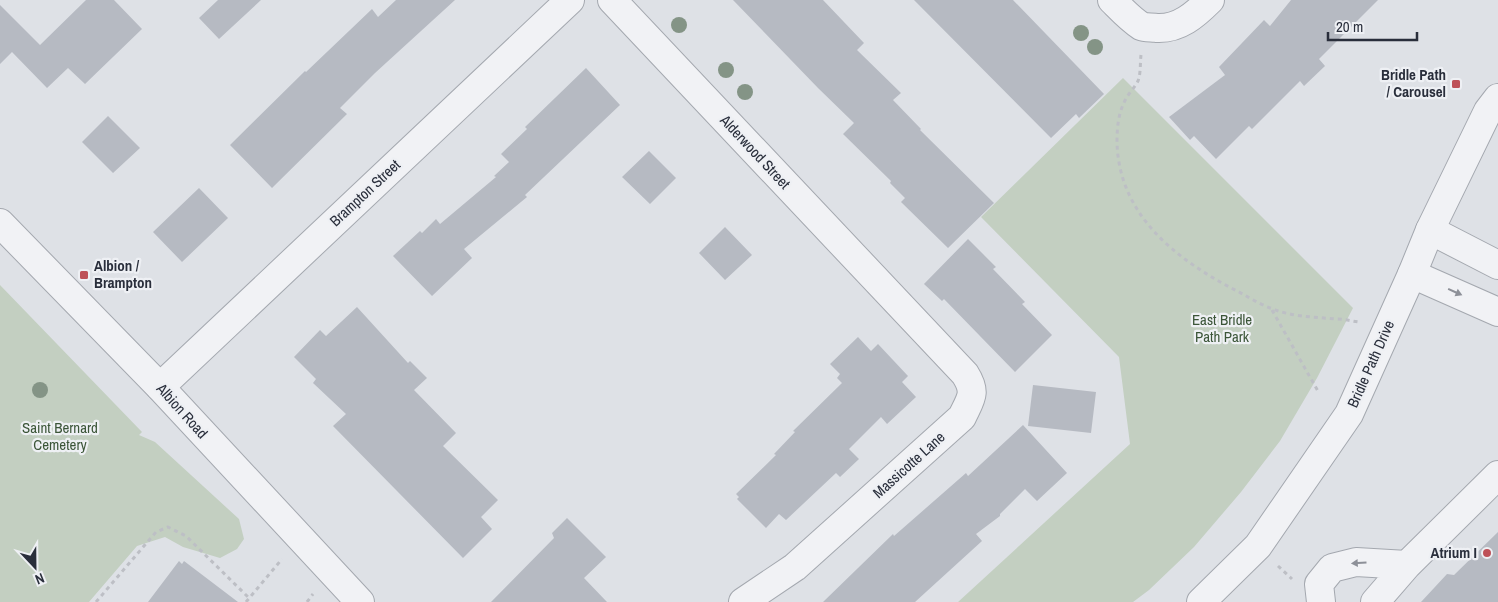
<svg xmlns="http://www.w3.org/2000/svg" width="1498" height="602" viewBox="0 0 1498 602" font-family="'Archivo Narrow',sans-serif">
	<rect width="100%" height="100%" fill="#dee1e6"/>
	<path fill="#c3cfc1" d="M1123,78L1353,308L1317,378L1280,441L1241,492L1194,547L1149,590L1133,602H958L1130,444L1119,357L981,217Z
		M0,285L142,432L139,435L155,442L239,519L244,539L237,549L220,558L183,547L165,537L137,546L89,602H0Z"/>
	<path fill="#b6bac2" d="M86,0H114L142,29L85,84L68,68L47,88L12,52L0,64V5L40,45Z
		M218,0H261L219,39L199,18Z
		M396,0H455L375,73L340,108L347,114L272,188L230,145L305,71L306,72L372,9L378,17Z
		M733,0H823L864,43L857,50L901,93L893,100L921,129L920,130L994,203L948,248L901,202L905,198L890,183L891,181L843,134L854,123L818,88Z
		M914,0H1013L1104,94L1079,118L1076,114L1051,138Z
		M1291,0H1378L1319,59L1325,66L1304,86L1300,81L1252,129L1249,126L1216,159L1194,136L1190,140L1169,117L1225,75L1219,67L1264,20L1270,26Z
		M586,68L620,105L525,195L527,197L464,249L472,258L432,296L393,256L420,231L422,233L436,219L440,224L496,177L494,176L509,162L501,154L527,129L525,127Z
		M108,116L140,148L113,173L82,142Z
		M649,151L676,178L650,204L622,177Z
		M199,188L228,218L182,262L153,232Z
		M725,227L752,255L725,280L699,253Z
		M968,239L996,267L993,269L1025,302L1022,304L1052,335L1015,372L944,299L942,301L924,284Z
		M357,307L408,363L410,361L427,378L414,390L456,433L443,446L498,500L481,517L492,529L463,558L333,426L346,414L313,383L316,379L294,357L320,330L326,336Z
		M858,337L871,351L878,344L908,376L902,382L916,397L887,424L881,417L849,449L859,459L840,477L836,473L786,520L779,514L766,528L737,499L739,497L736,494L776,455L774,454L795,432L793,431L842,383L837,378L840,374L830,364Z
		M1033,385L1096,392L1091,433L1028,426Z
		M1023,425L1067,473L1037,501L1025,489L1000,514V516L976,534L982,541L915,602H823L893,534L894,536L966,473L968,476Z
		M567,518L606,557L584,578L607,602H491L554,538L552,533Z
		M1498,532V602H1421L1447,574L1454,575Z
		M179,561L182,564L184,561L238,602H148Z"/>
	<g fill="none" stroke-linecap="round" stroke-linejoin="round">
		<defs>
			<path id="minor" d="M612,0L965,374C977,393 971,398 962,417L795,567L743,602
				M1112,0C1121,9 1130,19 1141,26C1146,28 1152,27 1157,28C1179,29 1195,15 1210,0
				M1430,230L1498,265
				M1412,274L1498,312
				M160,387L570,0
				M1321,602L1319,584L1332,568L1356,562L1407,565
				M1375,602L1407,565L1498,475"/>
			<path id="tertiary" d="M0,223L160,387L360,602
				M1201,602L1258,546L1349,414L1412,274L1430,230L1488,111L1498,98"/>
		</defs>
		<use href="#minor" stroke="#a4a8af" stroke-width="30"/>
		<use href="#tertiary" stroke="#a4a8af" stroke-width="30"/>
		<path stroke="#bdbfc5" stroke-width="3" stroke-dasharray="4 4" stroke-linecap="butt" d="M1141,55C1140,63 1141,73 1138,81C1135,87 1130,92 1127,97C1119,110 1117,125 1117,141C1118,216 1178,261 1239,292C1250,298 1261,305 1273,309C1293,317 1315,317 1336,319C1344,319 1351,321 1359,322
			M1272,310L1319,393
			M1278,566L1292,579
			M96,602L156,532L168,527L186,536L249,598
			M246,602L282,559
			M307,602L313,594"/>
		<use href="#minor" stroke="#f1f2f5" stroke-width="28"/>
		<use href="#tertiary" stroke="#f1f2f5" stroke-width="28"/>
	</g>
	<g fill="#849486">
		<circle cx="679" cy="25" r="8"/>
		<circle cx="1081" cy="33" r="8"/>
		<circle cx="1095" cy="47" r="8"/>
		<circle cx="726" cy="70" r="8"/>
		<circle cx="745" cy="92" r="8"/>
		<circle cx="40" cy="390" r="8"/>
	</g>
	<defs><path id="oneway-solid" d="M-6-.8H1V-3.2L6.5 0L1 3.2V.8H-6Z" transform="scale(1.25)"/></defs>
	<g fill="#8d9098">
		<use href="#oneway-solid" transform="translate(1455 292) rotate(24)"/>
		<use href="#oneway-solid" transform="translate(1359 563) rotate(177)"/>
	</g>
	<g fill="#be5158" stroke="#eef0f4" stroke-width="2">
		<rect x="1451" y="79" width="10" height="10" rx="2.5"/>
		<rect x="79" y="270" width="10" height="10" rx="2.5"/>
		<circle cx="1487" cy="553" r="5"/>
	</g>
	<g text-anchor="middle" stroke-width="4.5" stroke-linejoin="round" paint-order="stroke">
		<g font-size="15" font-weight="bold" fill="#292e3b" stroke="#eef0f4" text-anchor="end">
			<text x="1446" y="80">Bridle Path<tspan x="1446" dy="17">/ Carousel</tspan></text>
			<text x="94" y="271" text-anchor="start">Albion /<tspan x="94" dy="17">Brampton</tspan></text>
			<text x="1477" y="558">Atrium I</text>
		</g>
		<g font-size="15" fill="#292e3b" stroke="#eef0f4">
			<text transform="translate(755 152) rotate(47)" y="5">Alderwood Street</text>
			<text transform="translate(365 193) rotate(-43)" y="5">Brampton Street</text>
			<text transform="translate(1371 364) rotate(-66)" y="5">Bridle Path Drive</text>
			<text transform="translate(182 411) rotate(48)" y="5">Albion Road</text>
			<text transform="translate(909 465) rotate(-42)" y="5">Massicotte Lane</text>
		</g>
		<g font-size="15" fill="#3b5538" stroke="#eef0f4">
			<text x="1222" y="325">East Bridle<tspan x="1222" dy="17">Path Park</tspan></text>
			<text x="60" y="433">Saint Bernard<tspan x="60" dy="17">Cemetery</tspan></text>
		</g>
	</g>
	<g transform="translate(35 567) rotate(158)" stroke="#eef0f4" stroke-width="4" paint-order="stroke">
	<path d="M0-4L9 19L0 12L-9 19Z" fill="#292e3b"/>
	<text y="-8" font-size="14" font-weight="bold" text-anchor="middle" fill="#292e3b">N</text>
	</g>
	<path d="M1328 32v8h89v-8" fill="none" stroke="#292e3b" stroke-width="2.5"/>
	<text x="1336" y="32" font-size="15" fill="#292e3b" stroke="#eef0f4" stroke-width="4" paint-order="stroke">20 m</text>
</svg>
